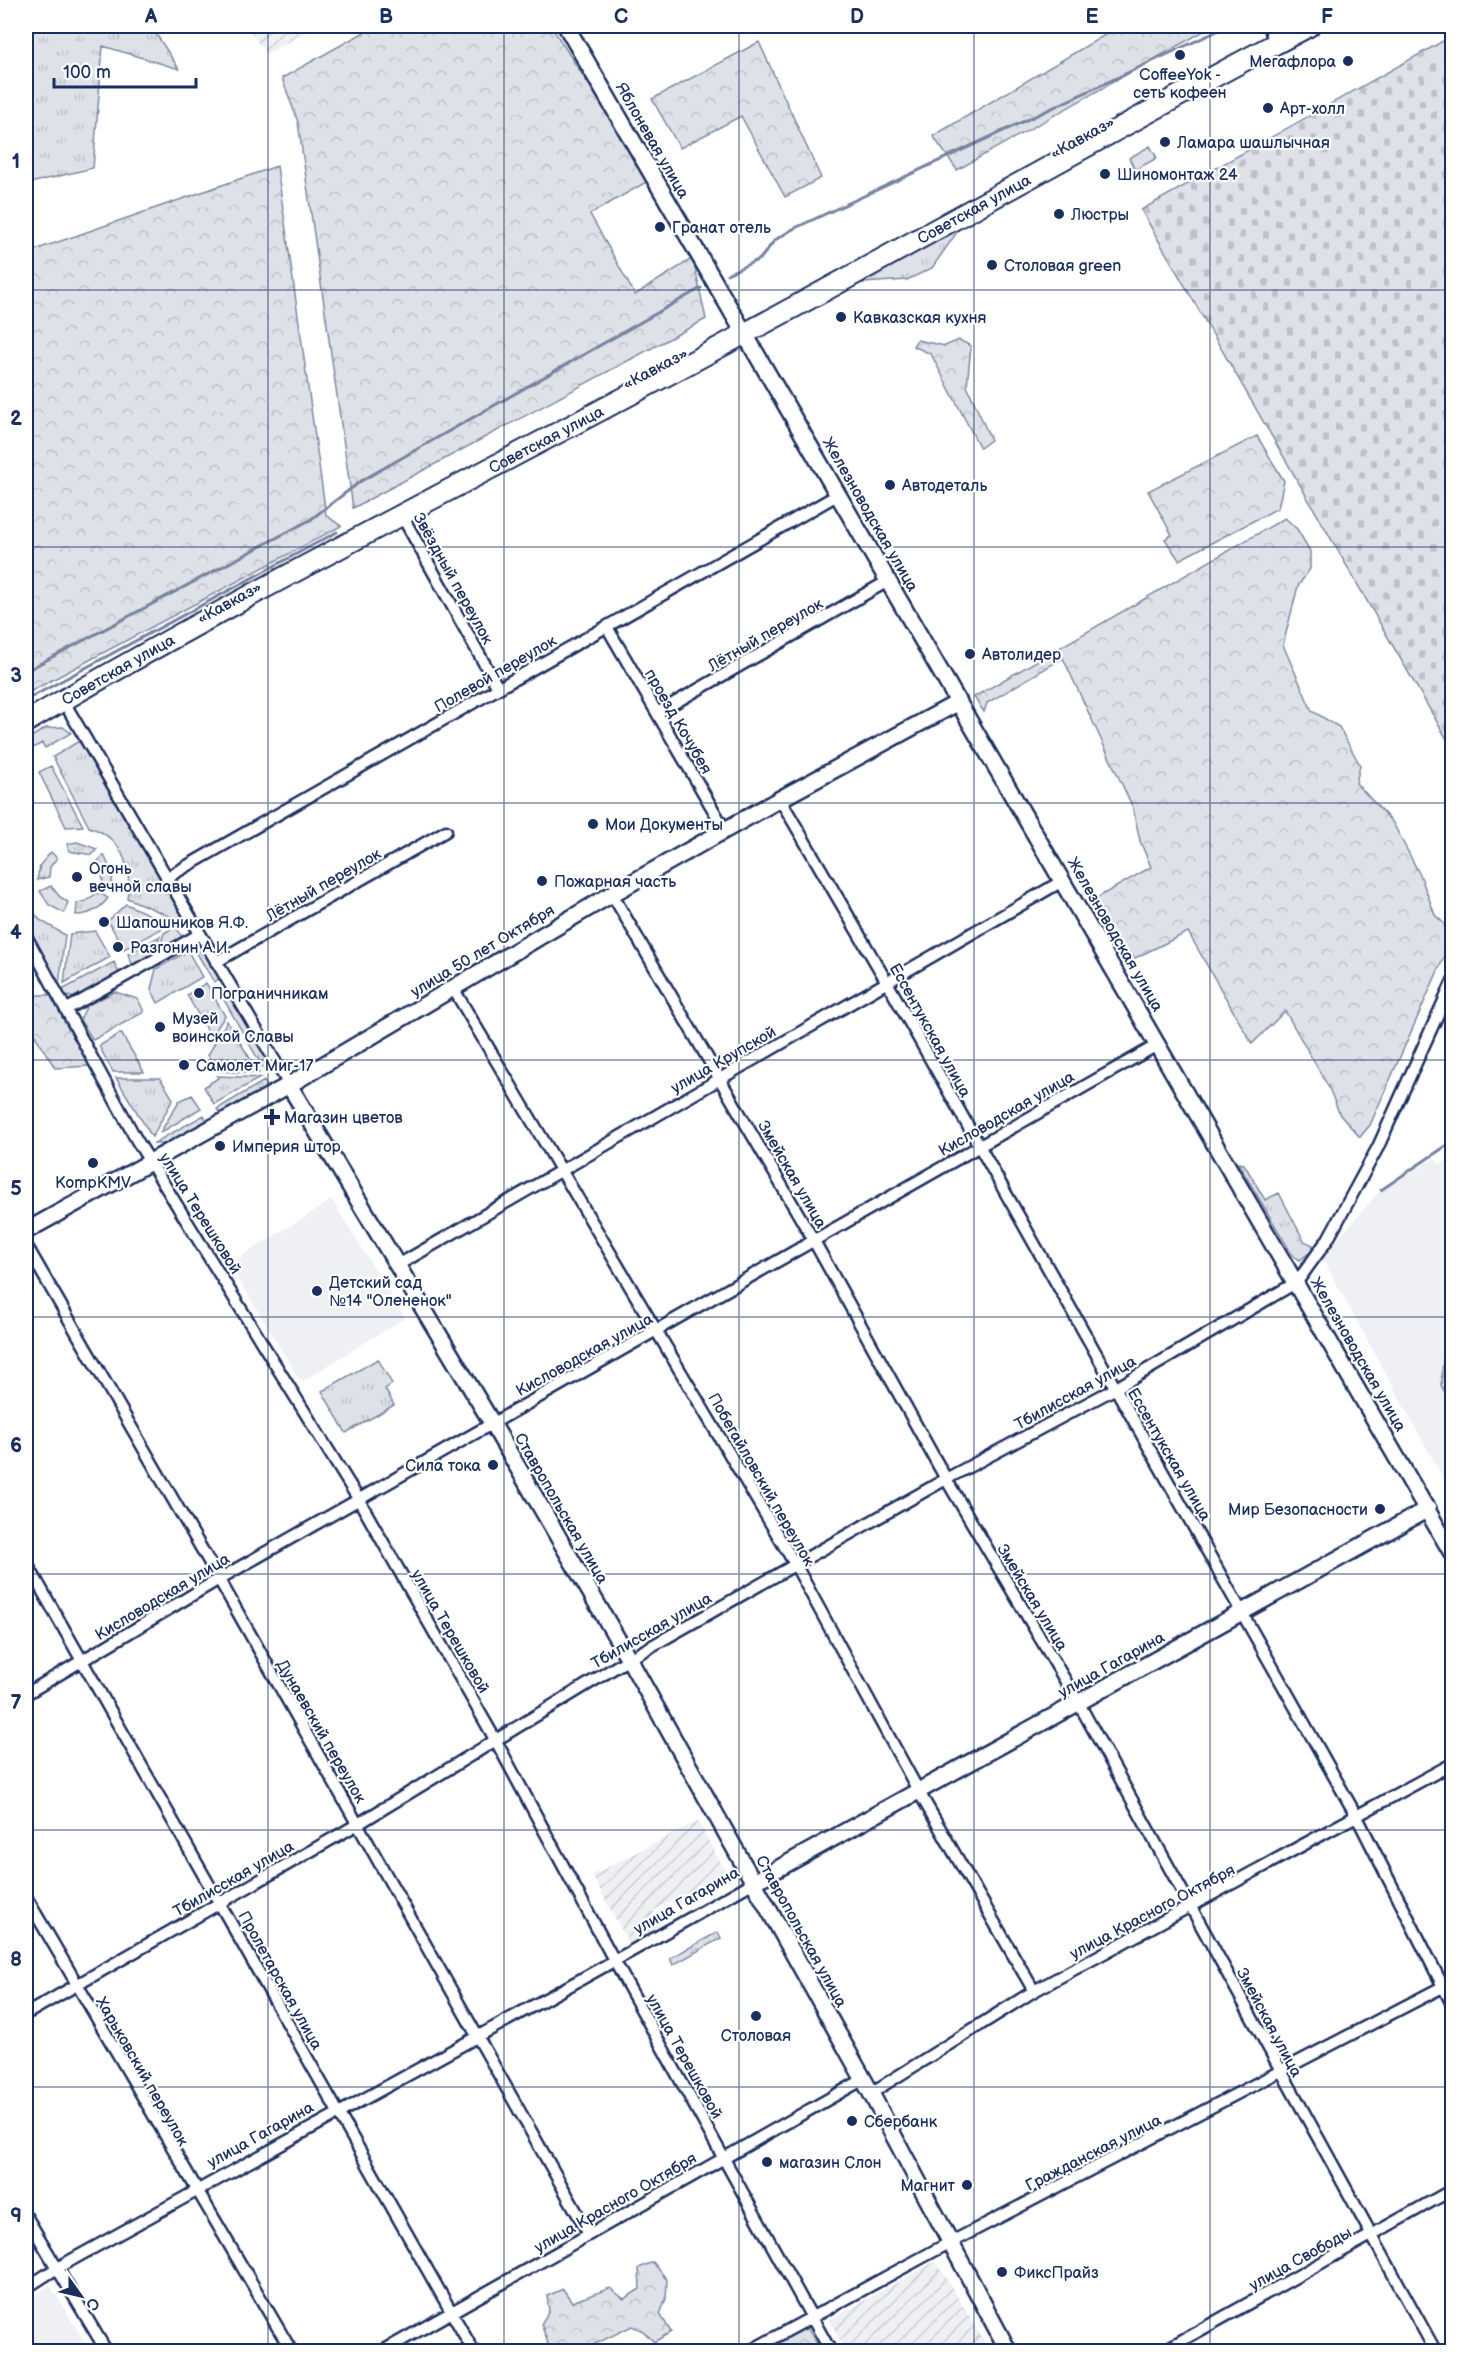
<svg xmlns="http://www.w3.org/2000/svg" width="1478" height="2377" viewBox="0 0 1478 2377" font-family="'Balsamiq Sans',sans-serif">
	<defs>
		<pattern id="industrial-furrows" width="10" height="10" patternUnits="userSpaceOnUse" patternTransform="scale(1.5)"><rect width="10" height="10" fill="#eff0f4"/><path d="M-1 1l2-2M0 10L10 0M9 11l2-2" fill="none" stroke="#ccced4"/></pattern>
		<pattern id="grass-tufts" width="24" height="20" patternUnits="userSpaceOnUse" patternTransform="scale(1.5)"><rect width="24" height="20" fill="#dee1e7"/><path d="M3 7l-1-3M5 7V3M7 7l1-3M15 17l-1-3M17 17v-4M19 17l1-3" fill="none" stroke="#bec1c9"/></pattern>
		<pattern id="forest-crowns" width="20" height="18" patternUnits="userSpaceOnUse" patternTransform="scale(1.5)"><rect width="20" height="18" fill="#dee1e7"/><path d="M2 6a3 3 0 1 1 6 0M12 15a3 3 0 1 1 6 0" fill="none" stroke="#bec1c9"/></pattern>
		<pattern id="cemetery-stones" width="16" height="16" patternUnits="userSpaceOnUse" patternTransform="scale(1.5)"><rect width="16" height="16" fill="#dee1e7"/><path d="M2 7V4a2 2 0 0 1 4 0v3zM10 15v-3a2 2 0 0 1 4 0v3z" fill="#bec1c9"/></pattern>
	</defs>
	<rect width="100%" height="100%" fill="#fff"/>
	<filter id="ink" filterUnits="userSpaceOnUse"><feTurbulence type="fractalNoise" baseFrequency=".0167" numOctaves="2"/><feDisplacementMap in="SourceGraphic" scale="12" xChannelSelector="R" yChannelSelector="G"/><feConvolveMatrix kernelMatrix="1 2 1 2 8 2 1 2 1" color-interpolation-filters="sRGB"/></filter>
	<g filter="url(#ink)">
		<path fill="#eff0f4" d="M1452,1156V1494L1322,1258L1376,1195L1434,1158L1440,1165Z
			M332,1200L405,1318L301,1382L229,1264Z
			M50,2285L90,2351H26V2301Z"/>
		<path fill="url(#industrial-furrows)" d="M246,26H318L266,54Z
			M698,1821L727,1874L712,1882L710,1880L653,1911L660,1925L629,1944L592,1875Z
			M936,2261L990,2351H846L829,2320Z"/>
		<path fill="url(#grass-tufts)" stroke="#7c88a2" stroke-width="1.5" d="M26,26H151L179,69L103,46L93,168L26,184Z
			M1150,146L1157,158L1135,170L1129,158Z
			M966,219L932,268L907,280L849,284Z
			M63,727L71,733L45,748L42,743L26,752V740L46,728Z
			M79,741L182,915L176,919L127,898C133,866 121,837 89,827L53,757Z
			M51,766L83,826L66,827L39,772Z
			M77,842L97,849L92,855L69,851L67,844Z
			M51,852L57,858L50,867L49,877L37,880L40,865Z
			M104,855L113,875L111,889L103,884L102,870L97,862Z
			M51,886L60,897L68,902L64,913L49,905L40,891Z
			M98,892L108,898C100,909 90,915 76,915L77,903L86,901Z
			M26,903L40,920L65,935L59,985L26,926Z
			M126,904L170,924L124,949L108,921Z
			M176,926L184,941L157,956L164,933Z
			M95,931L110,957L64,983L70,934Z
			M160,936L153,958L134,969L128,954Z
			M195,950C209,953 213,966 220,978L214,982Z
			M188,951L202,977L158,1003L151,989L156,969Z
			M114,962L121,977L81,999L66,996L62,990Z
			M206,983L225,1016L211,1037L187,995Z
			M115,992L138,999L144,1012L93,1040L80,1020L87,1005Z
			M230,996L274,1071L266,1073L224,1000Z
			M227,1021L259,1073L217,1071L208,1055Z
			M121,1033L144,1072H113L99,1046Z
			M217,1076L260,1078L214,1104L204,1087L218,1078Z
			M116,1078H160L173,1099L152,1137Z
			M264,1081L268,1088L221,1115L217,1109Z
			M192,1095L201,1108L160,1133L179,1101Z
			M204,1115L208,1124C193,1132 173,1149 154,1143Z
			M1238,1163L1244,1164L1265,1200L1279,1193L1304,1241L1313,1245V1250L1300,1260L1293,1256Z
			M1452,1326V1405L1441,1385L1444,1350Z
			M378,1359L392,1384L385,1389L394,1405L346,1433L322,1391Z"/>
		<path fill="url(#forest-crowns)" stroke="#7c88a2" stroke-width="1.5" d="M375,26H551L650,180L590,214L635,295L693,258L706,319L353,508L298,122L282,78Z
			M1120,26H1213L957,170L933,136Z
			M759,42L821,178L785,197L741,116L680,148L652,99Z
			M277,166L326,515L341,526L26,694V253Z
			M917,340L945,346L959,340L971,346L967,386L991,440L980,448L931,354L913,346Z
			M1257,436L1284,481L1278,508L1179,560L1165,539L1172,535L1148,491Z
			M1285,518L1297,529L1310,551V569L1298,586L1283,645L1312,711L1339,727L1360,765L1356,783L1393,823L1421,877L1435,915L1452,931V939L1370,1125L1360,1137L1340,1115L1329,1088L1285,1011L1252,1044L1188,932L1135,958L1115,942L1093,900L1151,867L1140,841L1133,808L1063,658L987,703L984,712L974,697Z
			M26,995H54L90,1066L55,1068L26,1021Z
			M718,1932L721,1938L673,1965L670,1958Z
			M653,2262L667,2280L666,2299L660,2314L671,2332L654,2342L643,2331L632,2326L581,2351H542L548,2343L541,2324L549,2311L547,2296L563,2289L572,2302L610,2288L624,2299L640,2289L639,2268Z
			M802,2329H808L821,2351H766Z"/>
		<path fill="url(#cemetery-stones)" stroke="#7c88a2" stroke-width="1.5" d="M1452,36V748L1141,210Z"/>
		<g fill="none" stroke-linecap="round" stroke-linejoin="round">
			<path stroke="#77839f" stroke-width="3" d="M727,274L760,259L775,240L793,229L1228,26
				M26,671L310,520L361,481L701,288
				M26,700L337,532
				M1381,1190L1452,1142"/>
			<defs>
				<path id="street" d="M401,514L498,688
					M607,627L725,830
					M61,697L289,1085
					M657,713L888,581
					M780,799L888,984L1357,1817L1452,2004
					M166,878L839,494
					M612,894L814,1241L946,1479L1078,1702L1436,2352
					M26,936L136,1139L359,1500L496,1741L615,1962L831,2352
					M216,962L446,831
					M453,988L796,1566L919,1792L1034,1991
					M67,1009L200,934
					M26,1245L219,1579L589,2234
					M398,1265L1064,880
					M26,1562L474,2352
					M26,1694L219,1579L1159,1044
					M26,1897L292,2352
					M26,2014L358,1824L629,1659L946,1479L1116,1388L1297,1282L1328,1239L1378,1147L1452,983
					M871,2093L1034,1991L1452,1764
					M26,2216L107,2352
					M26,2288L57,2268C289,2139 523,2014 754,1882
					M381,2352L864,2079
					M748,2352L934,2251L1452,1982
					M1161,2352L1452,2190"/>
				<path id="secondary" d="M566,26L1452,1553
					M1272,26L1274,33
					M289,1085L492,1423L629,1659L865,2082L1009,2352
					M26,1231L289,1085L612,894L780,799L959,702
					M754,1882L1428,1509"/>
				<g id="highway">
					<path id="s1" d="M26,722C260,584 503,464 742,335C932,234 1118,126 1309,26"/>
				</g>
			</defs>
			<use href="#street" stroke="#1b2f5e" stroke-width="15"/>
			<use href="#secondary" stroke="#1b2f5e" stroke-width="20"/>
			<use href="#highway" stroke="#1b2f5e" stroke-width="24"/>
			<use href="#street" stroke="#fff" stroke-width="10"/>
			<use href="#secondary" stroke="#fff" stroke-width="15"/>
			<use href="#highway" stroke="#fff" stroke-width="20"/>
		</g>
	</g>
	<path fill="none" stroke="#1b2f5e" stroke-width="1.5" stroke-opacity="0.55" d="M268,26V2352M504,26V2352M739,26V2352M974,26V2352M1210,26V2352M26,290H1452M26,547H1452M26,803H1452M26,1060H1452M26,1317H1452M26,1574H1452M26,1830H1452M26,2087H1452"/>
	<g fill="#1b2f5e" stroke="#fff" stroke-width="2">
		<circle cx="1180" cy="55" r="6"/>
		<circle cx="1348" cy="61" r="6"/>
		<circle cx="1268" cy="108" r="6"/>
		<circle cx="1165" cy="142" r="6"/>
		<circle cx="1105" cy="174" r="6"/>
		<circle cx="1059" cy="214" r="6"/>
		<circle cx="660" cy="227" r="6"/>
		<circle cx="992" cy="265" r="6"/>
		<circle cx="841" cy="317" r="6"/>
		<circle cx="890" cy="485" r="6"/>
		<circle cx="970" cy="654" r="6"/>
		<circle cx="593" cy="824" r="6"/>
		<circle cx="77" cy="877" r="6"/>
		<circle cx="542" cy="881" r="6"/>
		<circle cx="104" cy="922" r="6"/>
		<circle cx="118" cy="947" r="6"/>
		<circle cx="199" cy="993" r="6"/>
		<circle cx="160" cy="1027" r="6"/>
		<circle cx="184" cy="1065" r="6"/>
		<path d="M269 1108h6v6h6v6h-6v6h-6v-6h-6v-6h6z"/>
		<circle cx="220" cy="1146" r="6"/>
		<circle cx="93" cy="1163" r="6"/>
		<circle cx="317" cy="1291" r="6"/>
		<circle cx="493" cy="1465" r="6"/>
		<circle cx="1380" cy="1509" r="6"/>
		<circle cx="756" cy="2016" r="6"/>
		<circle cx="852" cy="2121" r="6"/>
		<circle cx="767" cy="2162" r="6"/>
		<circle cx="967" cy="2185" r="6"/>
		<circle cx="1002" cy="2272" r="6"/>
	</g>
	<g text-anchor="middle" stroke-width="4.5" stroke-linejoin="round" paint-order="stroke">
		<g font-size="16" fill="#1b2f5e" stroke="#fff" text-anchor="start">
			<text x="1336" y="67" text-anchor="end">Мегафлора</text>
			<text x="1180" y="80" text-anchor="middle">CoffeeYok -<tspan x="1180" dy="18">сеть кофеен</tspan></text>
			<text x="1280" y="114">Арт-холл</text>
			<text x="1177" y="148">Ламара шашлычная</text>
			<text x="1117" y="180">Шиномонтаж 24</text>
			<text x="1071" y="220">Люстры</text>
			<text x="672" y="233">Гранат отель</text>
			<text x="1004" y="271">Столовая green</text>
			<text x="853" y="323">Кавказская кухня</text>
			<text x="902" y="491">Автодеталь</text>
			<text x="982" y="660">Автолидер</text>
			<text x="605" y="830">Мои Документы</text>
			<text x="89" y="874">Огонь<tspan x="89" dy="18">вечной славы</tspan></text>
			<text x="554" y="887">Пожарная часть</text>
			<text x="116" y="928">Шапошников Я.Ф.</text>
			<text x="130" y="953">Разгонин А.И.</text>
			<text x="211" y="999">Пограничникам</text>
			<text x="172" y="1024">Музей<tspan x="172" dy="18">воинской Славы</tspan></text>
			<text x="196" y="1071">Самолет Миг-17</text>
			<text x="284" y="1123">Магазин цветов</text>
			<text x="232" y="1152">Империя штор</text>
			<text x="93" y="1188" text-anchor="middle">KompKMV</text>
			<text x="329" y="1288">Детский сад<tspan x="329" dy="18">№14 "Олененок"</tspan></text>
			<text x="481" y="1471" text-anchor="end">Сила тока</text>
			<text x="1368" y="1515" text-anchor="end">Мир Безопасности</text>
			<text x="756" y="2041" text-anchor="middle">Столовая</text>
			<text x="864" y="2127">Сбербанк</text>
			<text x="779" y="2168">магазин Слон</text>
			<text x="955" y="2191" text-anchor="end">Магнит</text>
			<text x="1014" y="2278">ФиксПрайз</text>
		</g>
		<g font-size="16" fill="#1b2f5e" stroke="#fff">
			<text transform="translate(1082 137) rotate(-29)" y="6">«Кавказ»</text>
			<text transform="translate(653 140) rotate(60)" y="6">Яблоневая улица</text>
			<text dy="6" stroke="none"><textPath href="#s1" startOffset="1078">Советская улица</textPath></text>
			<text transform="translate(655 368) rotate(-28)" y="6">«Кавказ»</text>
			<text dy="6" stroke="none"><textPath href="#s1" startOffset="592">Советская улица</textPath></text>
			<text transform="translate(871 514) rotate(60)" y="6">Железноводская улица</text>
			<text transform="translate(454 578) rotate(61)" y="6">Звёздный переулок</text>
			<text transform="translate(229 602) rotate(-29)" y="6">«Кавказ»</text>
			<text transform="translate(765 634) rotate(-30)" y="6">Лётный переулок</text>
			<text dy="6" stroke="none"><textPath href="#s1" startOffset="106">Советская улица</textPath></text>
			<text transform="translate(495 673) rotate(-30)" y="6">Полевой переулок</text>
			<text transform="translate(679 721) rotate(60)" y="6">проезд Кочубея</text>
			<text transform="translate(323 884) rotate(-30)" y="6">Лётный переулок</text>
			<text transform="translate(1116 934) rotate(60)" y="6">Железноводская улица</text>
			<text transform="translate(482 950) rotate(-31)" y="6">улица 50 лет Октября</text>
			<text transform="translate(931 1030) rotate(61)" y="6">Ессентукская улица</text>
			<text transform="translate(723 1059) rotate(-30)" y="6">улица Крупской</text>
			<text transform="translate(1006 1113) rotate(-30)" y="6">Кисловодская улица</text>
			<text transform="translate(793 1174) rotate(60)" y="6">Змейская улица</text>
			<text transform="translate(201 1213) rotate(58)" y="6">улица Терешковой</text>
			<text transform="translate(584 1354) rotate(-29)" y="6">Кисловодская улица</text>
			<text transform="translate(1359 1354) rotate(60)" y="6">Железноводская улица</text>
			<text transform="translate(1075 1392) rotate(-29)" y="6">Тбилисская улица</text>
			<text transform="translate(1170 1454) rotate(60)" y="6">Ессентукская улица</text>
			<text transform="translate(762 1479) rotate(60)" y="6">Побегайловский переулок</text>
			<text transform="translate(562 1508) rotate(60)" y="6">Ставропольская улица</text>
			<text transform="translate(162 1596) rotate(-31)" y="6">Кисловодская улица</text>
			<text transform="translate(1033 1597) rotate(59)" y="6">Змейская улица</text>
			<text transform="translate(651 1630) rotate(-30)" y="6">Тбилисская улица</text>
			<text transform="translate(451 1631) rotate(60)" y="6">улица Терешковой</text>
			<text transform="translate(1111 1664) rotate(-29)" y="6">улица Гагарина</text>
			<text transform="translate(322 1731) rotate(60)" y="6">Дунаевский переулок</text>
			<text transform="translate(233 1878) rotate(-30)" y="6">Тбилисская улица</text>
			<text transform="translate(686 1900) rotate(-30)" y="6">улица Гагарина</text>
			<text transform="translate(1152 1911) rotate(-28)" y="6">улица Красного Октября</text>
			<text transform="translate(802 1931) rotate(61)" y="6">Ставропольская улица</text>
			<text transform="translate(281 1980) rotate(61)" y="6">Пролетарская улица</text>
			<text transform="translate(1270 2022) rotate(62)" y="6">Змейская улица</text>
			<text transform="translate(685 2056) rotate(61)" y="6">улица Терешковой</text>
			<text transform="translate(143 2071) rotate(60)" y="6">Харьковский переулок</text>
			<text transform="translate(260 2134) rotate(-29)" y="6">улица Гагарина</text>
			<text transform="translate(1093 2152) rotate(-27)" y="6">Гражданская улица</text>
			<text transform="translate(615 2202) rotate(-30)" y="6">улица Красного Октября</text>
			<text transform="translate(1300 2258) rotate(-29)" y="6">улица Свободы</text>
		</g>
	</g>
	<rect width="1478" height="2377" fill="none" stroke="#fff" stroke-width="66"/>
	<g transform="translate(81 2296) rotate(124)" stroke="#ffffff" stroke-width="4.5" paint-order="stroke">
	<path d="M0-4.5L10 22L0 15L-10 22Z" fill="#1b2f5e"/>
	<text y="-9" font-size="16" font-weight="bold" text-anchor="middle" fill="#1b2f5e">С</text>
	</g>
	<path d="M54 78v9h142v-9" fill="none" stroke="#1b2f5e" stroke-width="3"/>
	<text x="63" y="78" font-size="18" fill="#1b2f5e" stroke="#ffffff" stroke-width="4.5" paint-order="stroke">100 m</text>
	<rect x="33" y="33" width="1412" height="2311" fill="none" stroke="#1b2f5e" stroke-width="2"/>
	<g font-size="20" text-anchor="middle" font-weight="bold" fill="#1b2f5e">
		<text x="151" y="23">A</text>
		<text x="386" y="23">B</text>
		<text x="621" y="23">C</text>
		<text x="857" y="23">D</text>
		<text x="1092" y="23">E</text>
		<text x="1327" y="23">F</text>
		<text x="16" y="168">1</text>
		<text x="16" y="425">2</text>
		<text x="16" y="682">3</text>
		<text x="16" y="939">4</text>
		<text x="16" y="1195">5</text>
		<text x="16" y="1452">6</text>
		<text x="16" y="1709">7</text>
		<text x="16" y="1966">8</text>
		<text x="16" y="2222">9</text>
	</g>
</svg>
